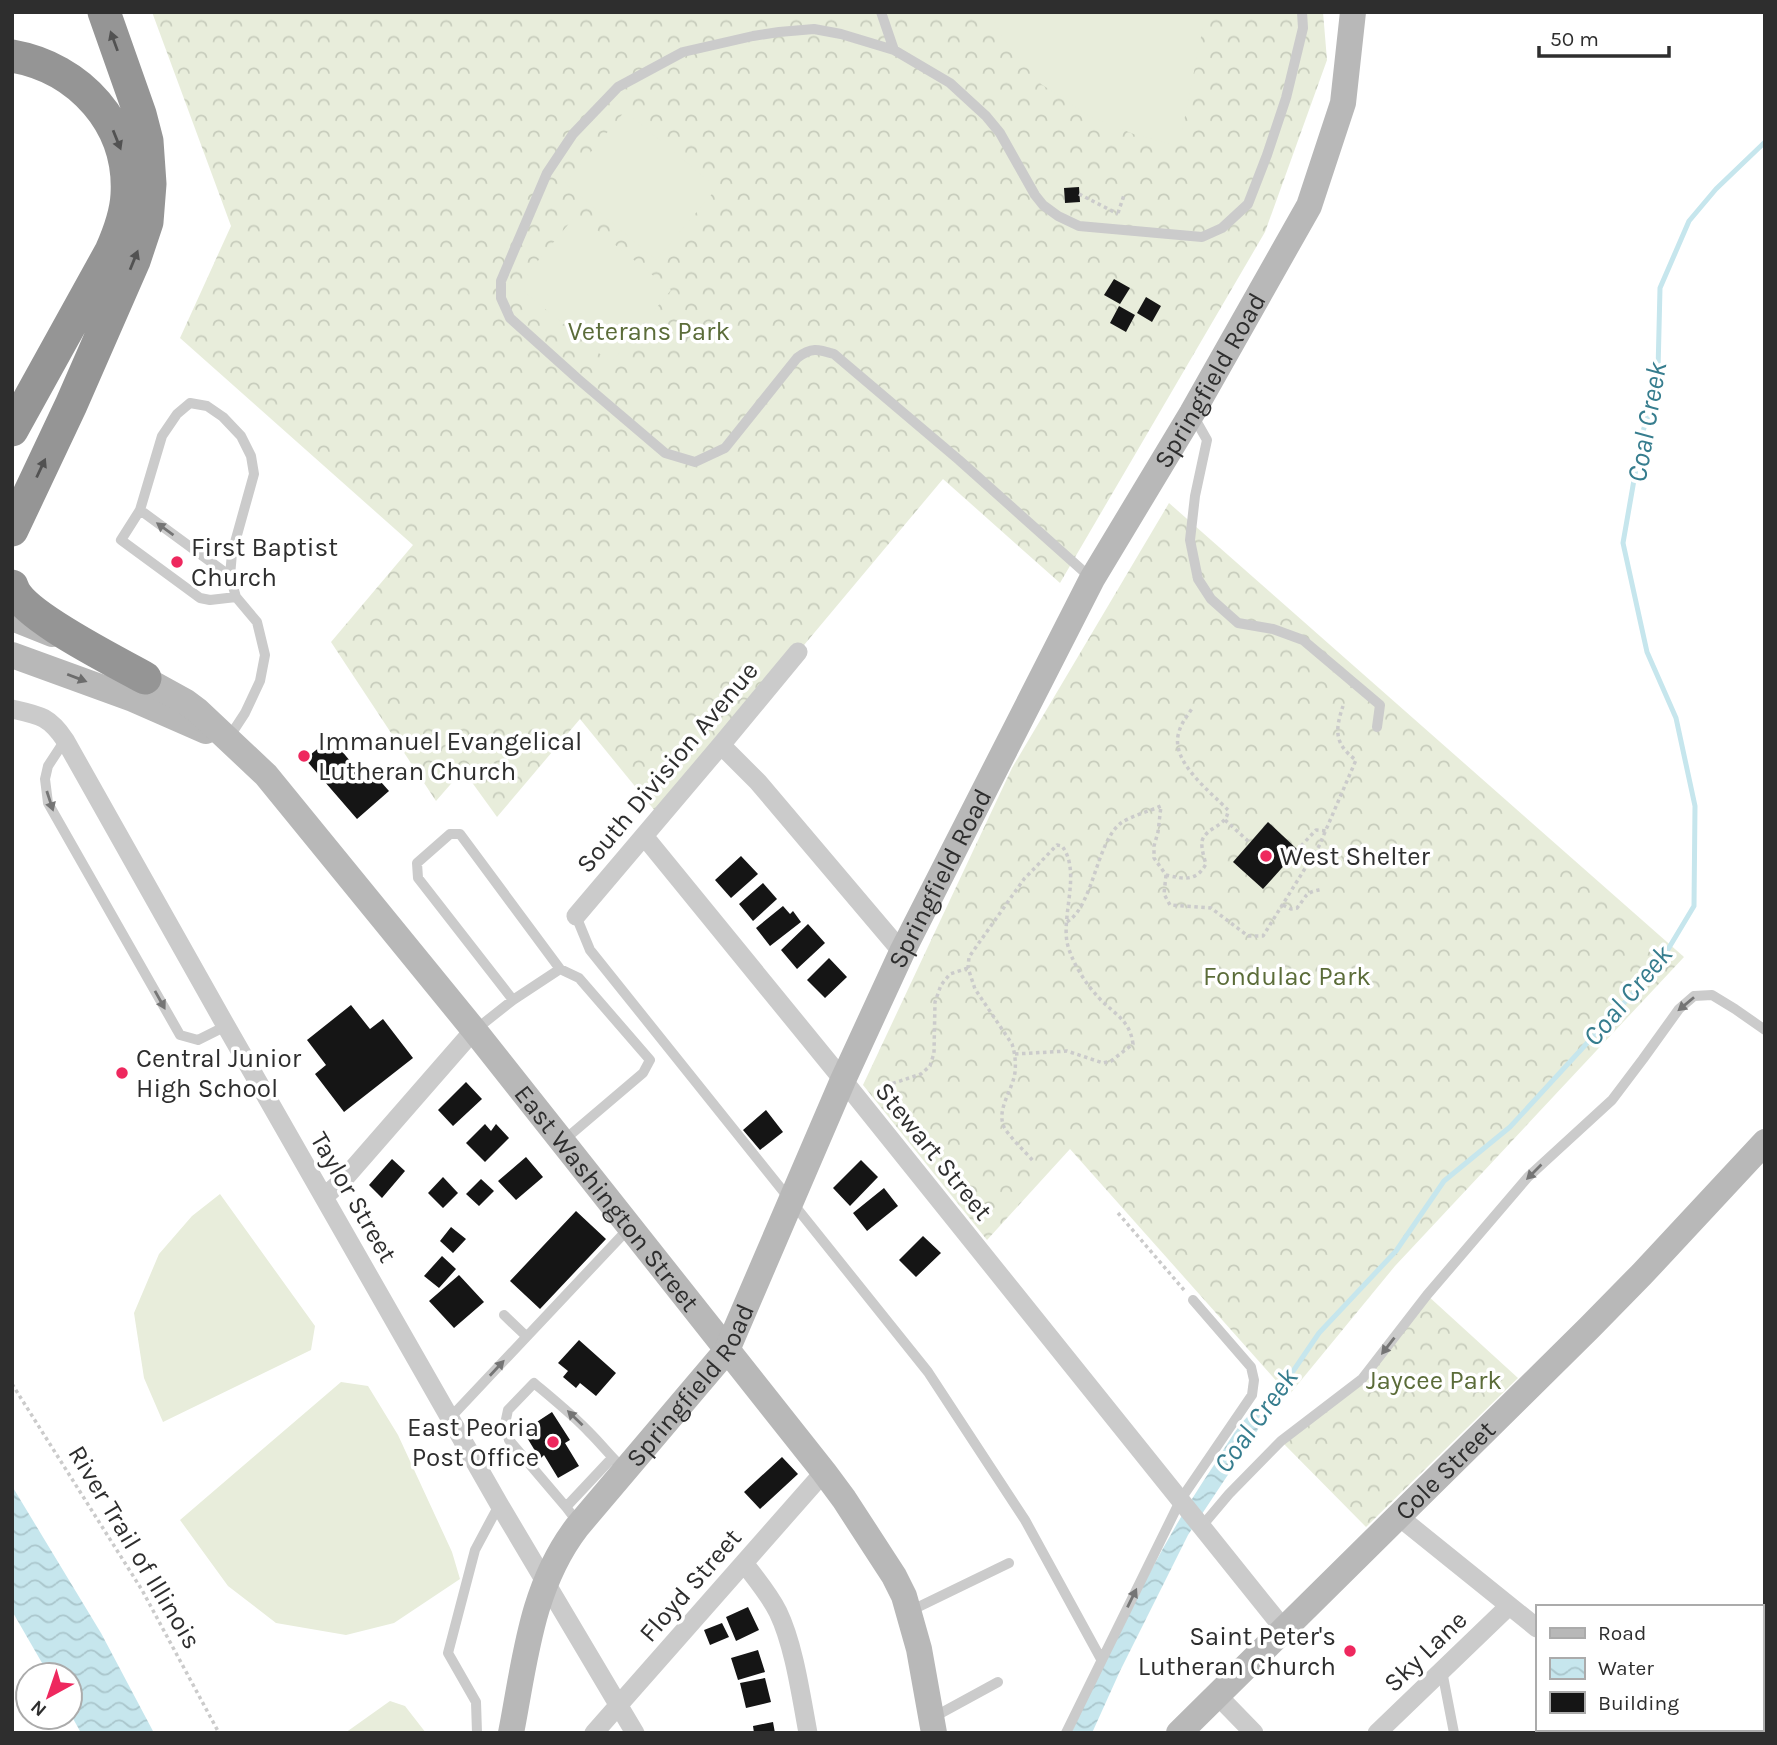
<svg xmlns="http://www.w3.org/2000/svg" width="1777" height="1745" viewBox="0 0 1777 1745" font-family="Karla,sans-serif">
	<defs>
		<pattern id="forest-crowns" width="20" height="18" patternUnits="userSpaceOnUse" patternTransform="scale(1.75)"><rect width="20" height="18" fill="#e8eddb"/><path d="M2 6a3 3 0 1 1 6 0M12 15a3 3 0 1 1 6 0" fill="none" stroke="#c7ccbc"/></pattern>
		<pattern id="water-waves" width="16" height="10" patternUnits="userSpaceOnUse" patternTransform="scale(1.75)"><rect width="16" height="10" fill="#c6e6ed"/><path d="M0 5q4-4 8 0t8 0" fill="none" stroke="#aac6cc"/></pattern>
	</defs>
	<rect width="100%" height="100%" fill="#fff"/>
	<path fill="url(#forest-crowns)" d="M152,12H1323L1327,60L1265,232L1060,583L943,479L660,817L580,719L497,817L463,770L436,801L331,642L413,545L180,338L231,226Z
		M1169,503L1684,957L1395,1266L1289,1395L1070,1149L987,1240L863,1085L1012,768Z
		M1427,1295L1518,1378L1366,1527L1281,1441L1362,1379Z"/>
	<path fill="#e8eddb" d="M990,12H1206L1179,146L1136,135L1089,116L1041,84L1003,39Z
		M625,111L717,188L656,260L565,183Z
		M577,214L671,290L611,363L517,286Z
		M220,1194L315,1326L311,1350L163,1422L144,1378L134,1313L159,1254L192,1216Z
		M341,1382L368,1386L398,1435L452,1552L460,1579L394,1623L346,1635L276,1623L228,1586L180,1520Z
		M390,1701L405,1706L426,1733H345Z"/>
	<path fill="url(#water-waves)" d="M1249,1415L1261,1425L1188,1535L1120,1671L1092,1733H1071C1114,1643 1156,1551 1212,1468C1224,1450 1234,1430 1249,1415Z
		M12,1486L101,1633L154,1733H81L70,1713V1675H49L12,1611Z"/>
	<g fill="none" stroke-linecap="round" stroke-linejoin="round">
		<path stroke="#c6e6ed" stroke-width="5" d="M1250,1425L1285,1383L1319,1333L1396,1251L1444,1181L1510,1127L1658,966L1694,906L1695,806L1676,718L1647,652L1623,543L1642,434L1650,410L1658,371L1660,288L1689,221L1716,189L1765,142"/>
	</g>
	<path fill="#151515" d="M1079,187L1080,202L1065,203L1064,188Z
		M1114,279L1130,288L1120,304L1104,295Z
		M1146,297L1161,306L1152,322L1137,313Z
		M1119,306L1135,315L1126,332L1110,323Z
		M331,738L365,779L373,773L389,791L357,819L305,759Z
		M1268,822L1298,850L1263,889L1233,862Z
		M741,856L758,874L731,898L715,880Z
		M763,883L777,899L753,921L739,904Z
		M783,906L790,914L793,911L801,922L770,946L756,928Z
		M808,924L825,943L797,969L781,950Z
		M829,958L847,977L825,998L807,980Z
		M351,1005L370,1029L383,1019L413,1058L344,1112L315,1074L326,1065L307,1040Z
		M466,1082L482,1099L453,1126L438,1110Z
		M766,1110L783,1132L760,1150L743,1130Z
		M485,1124L491,1131L496,1124L509,1138L485,1162L466,1143Z
		M526,1157L543,1177L516,1200L498,1181Z
		M392,1159L405,1171L382,1198L369,1185Z
		M861,1160L878,1177L850,1206L833,1188Z
		M443,1177L458,1193L443,1208L428,1193Z
		M481,1179L494,1191L479,1206L466,1194Z
		M884,1188L898,1206L867,1231L853,1213Z
		M576,1211L606,1239L540,1309L510,1281Z
		M451,1227L466,1239L453,1253L440,1241Z
		M923,1236L941,1253L916,1277L899,1260Z
		M442,1256L456,1269L439,1288L424,1276Z
		M459,1275L484,1302L454,1328L429,1301Z
		M579,1340L616,1373L596,1396L580,1383L576,1388L563,1377L568,1371L558,1363Z
		M552,1412L570,1440L565,1443L579,1466L558,1478L544,1455L540,1459L523,1431Z
		M782,1457L798,1474L760,1509L744,1492Z
		M748,1607L759,1630L736,1641L726,1617Z
		M722,1623L729,1637L710,1645L704,1630Z
		M758,1650L765,1672L738,1680L731,1658Z
		M765,1678L771,1702L746,1708L740,1683Z
		M773,1722L775,1733H754L753,1726Z"/>
	<g fill="none" stroke-linecap="round" stroke-linejoin="round">
		<path stroke="#cbcbcb" stroke-width="3.5" stroke-dasharray="3.5 3.5" stroke-linecap="butt" d="M1079,194L1118,214
			M1118,213L1124,195
			M1225,820L1248,841
			M1301,846L1316,830L1326,831
			M1302,849L1313,856
			M1166,875L1164,894L1170,905L1211,908L1248,936H1263L1319,846L1356,760C1334,744 1335,730 1343,706
			M1283,905L1291,909L1297,908C1308,895 1303,893 1323,889
			M1067,922C1094,905 1096,842 1121,823C1131,816 1150,811 1161,806L1158,832L1154,846V858L1166,875C1184,879 1196,882 1206,864C1204,858 1201,847 1202,841C1206,827 1228,826 1228,810C1211,792 1169,761 1179,732C1181,723 1188,715 1193,707
			M1015,1054L1067,1051L1103,1063L1111,1061L1133,1044C1130,1020 1114,1014 1099,998C1085,983 1071,961 1067,942C1062,913 1081,871 1062,846L1057,845L1024,879L969,957L968,968L975,989L1012,1044C1015,1053 1016,1063 1015,1072C1013,1090 996,1109 1004,1127C1010,1138 1025,1151 1033,1161
			M876,1096L888,1085L921,1074L930,1066L934,1053L935,1002L941,985L950,974L968,968
			M1118,1213L1184,1290
			M12,1384L142,1590L219,1733"/>
		<path stroke="#cbcbcb" stroke-width="10" d="M881,12L894,50
			M1194,417L1207,440L1195,496L1190,540L1198,579L1211,599L1238,623L1273,629L1303,640L1380,705L1377,727
			M140,510L230,576
			M1091,578L959,460L834,354C818,349 811,347 797,358L725,448L695,462L665,453L578,379L510,318L501,298V281L547,173L573,134L618,87L683,52L753,36L779,32L814,29L841,34L894,50L950,83L986,116L1000,133L1035,195L1043,205L1058,216L1079,226L1202,237L1222,228L1248,204L1267,155L1286,98L1303,28L1302,12
			M228,739L245,713L260,681L265,655L257,622L236,597L230,576L232,553L254,474L251,456L241,436L223,417L207,406L190,403L177,414L162,436L140,510L121,540L200,598L210,600L236,597
			M65,740L48,766L45,779L48,803L180,1035L198,1040L226,1026
			M576,916L590,950L928,1372L1025,1520L1101,1659
			M560,969L513,1000L418,878L417,863L450,834H460L560,969L579,978L650,1060L643,1073L563,1141
			M475,1030L513,1000
			M504,1315L526,1336
			M450,1418L630,1227
			M566,1507L509,1440L505,1424L508,1410L534,1383C553,1399 573,1415 590,1433C602,1445 612,1458 625,1470
			M579,1524L566,1507L612,1458
			M1202,1526L1229,1494L1281,1441L1362,1379L1427,1295L1528,1177L1612,1100L1643,1059L1679,1009L1694,996L1712,995L1735,1009L1765,1030
			M910,1611L1009,1563
			M1442,1671L1454,1733
			M932,1718L998,1682
			M477,1733L476,1702L448,1653L475,1550L499,1505
			M1066,1733L1181,1499L1252,1395L1254,1380L1251,1367L1193,1300"/>
		<path stroke="#cbcbcb" stroke-width="19" d="M12,709C39,715 49,716 65,740L226,1026L499,1504L635,1733
			M721,745L758,782L902,952
			M644,836L843,1080L1283,1628
			M576,916L721,745L798,652
			M324,1197L344,1179L474,1030
			M1398,1516L1537,1628
			M744,1563C756,1579 769,1594 778,1612C794,1645 801,1696 808,1733
			M1217,1695L1254,1733
			M1595,1729V1733
			M594,1733L824,1472
			M1377,1733L1509,1606"/>
		<g stroke="#b8b8b8" stroke-width="26">
			<path d="M12,618L52,634"/>
			<path d="M12,655L133,699L206,731"/>
			<path id="s1" d="M128,670L186,702L198,711L266,775L474,1030L824,1472L844,1499L894,1576L904,1596L919,1649L934,1733"/>
			<path id="s2" d="M511,1733C525,1661 531,1587 577,1527L727,1350L843,1080L902,952L1092,579L1192,413L1309,206L1343,103L1353,12"/>
			<path id="s3" d="M1179,1733L1590,1327L1642,1274L1765,1142"/>
		</g>
		<path stroke="#959595" stroke-width="33" d="M12,56C80,68 131,124 127,195C126,215 119,233 111,251L12,430
			M12,530L71,405L134,261L147,222L150,184L147,141L140,114L104,12
			M12,586C20,615 117,662 145,678"/>
	</g>
	<defs><path id="oneway-solid" d="M-6-.8H1V-3.2L6.5 0L1 3.2V.8H-6Z" transform="scale(1.75)"/></defs>
	<g fill="#525252">
		<use href="#oneway-solid" transform="translate(114 41) rotate(-110)"/>
		<use href="#oneway-solid" transform="translate(117 140) rotate(68)"/>
		<use href="#oneway-solid" transform="translate(134 260) rotate(-68)"/>
		<use href="#oneway-solid" transform="translate(41 468) rotate(-65)"/>
	</g>
	<g fill="#757575">
		<use href="#oneway-solid" transform="translate(165 529) rotate(-144)"/>
		<use href="#oneway-solid" transform="translate(50 801) rotate(72)"/>
		<use href="#oneway-solid" transform="translate(160 1000) rotate(61)"/>
		<use href="#oneway-solid" transform="translate(1686 1004) rotate(140)"/>
		<use href="#oneway-solid" transform="translate(1534 1172) rotate(135)"/>
		<use href="#oneway-solid" transform="translate(1388 1346) rotate(128)"/>
		<use href="#oneway-solid" transform="translate(497 1368) rotate(-47)"/>
		<use href="#oneway-solid" transform="translate(575 1418) rotate(-136)"/>
		<use href="#oneway-solid" transform="translate(1132 1598) rotate(-64)"/>
	</g>
	<use fill="#6c6c6c" href="#oneway-solid" transform="translate(77 678) rotate(21)"/>
	<g fill="#ee285e" stroke="#fff" stroke-width="2.5">
		<circle cx="177" cy="562" r="7"/>
		<circle cx="304" cy="756" r="7"/>
		<circle cx="1266" cy="856" r="7"/>
		<circle cx="122" cy="1073" r="7"/>
		<circle cx="553" cy="1442" r="7"/>
		<circle cx="1350" cy="1651" r="7"/>
	</g>
	<g text-anchor="middle" stroke-width="7" stroke-linejoin="round" paint-order="stroke">
		<g font-size="26" fill="#5b6c39" stroke="#fff">
			<text x="649" y="340">Veterans Park</text>
			<text x="1287" y="985">Fondulac Park</text>
			<text x="1434" y="1389">Jaycee Park</text>
		</g>
		<g font-size="26" fill="#2e2e2e" stroke="#fff">
			<text dy="9" stroke="none"><textPath href="#s2" startOffset="1535">Springfield Road</textPath></text>
			<text transform="translate(667 767) rotate(-50)" y="9">South Division Avenue</text>
			<text dy="9" stroke="none"><textPath href="#s2" startOffset="968">Springfield Road</textPath></text>
			<text transform="translate(934 1151) rotate(51)" y="9">Stewart Street</text>
			<text transform="translate(354 1197) rotate(60)" y="9">Taylor Street</text>
			<text dy="9" stroke="none"><textPath href="#s1" startOffset="718">East Washington Street</textPath></text>
			<text dy="9" stroke="none"><textPath href="#s2" startOffset="401">Springfield Road</textPath></text>
			<text dy="9" stroke="none"><textPath href="#s3" startOffset="374">Cole Street</textPath></text>
			<text transform="translate(135 1547) rotate(59)" y="9">River Trail of Illinois</text>
			<text transform="translate(690 1585) rotate(-49)" y="9">Floyd Street</text>
			<text transform="translate(1425 1651) rotate(-44)" y="9">Sky Lane</text>
		</g>
		<g font-size="26" fill="#2e2e2e" stroke="#fff" text-anchor="start">
			<text x="191" y="556">First Baptist<tspan x="191" dy="30">Church</tspan></text>
			<text x="318" y="750">Immanuel Evangelical<tspan x="318" dy="30">Lutheran Church</tspan></text>
			<text x="1280" y="865">West Shelter</text>
			<text x="136" y="1067">Central Junior<tspan x="136" dy="30">High School</tspan></text>
			<text x="539" y="1436" text-anchor="end">East Peoria<tspan x="539" dy="30">Post Office</tspan></text>
			<text x="1336" y="1645" text-anchor="end">Saint Peter's<tspan x="1336" dy="30">Lutheran Church</tspan></text>
		</g>
		<g font-size="28" font-style="italic" fill="#367d8e" stroke="#fff">
			<text transform="translate(1646 422) rotate(-80)" y="10">Coal Creek</text>
			<text transform="translate(1627 995) rotate(-50)" y="10">Coal Creek</text>
			<text transform="translate(1255 1420) rotate(-54)" y="10">Coal Creek</text>
		</g>
	</g>
	<rect width="1777" height="1745" fill="none" stroke="#2e2e2e" stroke-width="28"/>
	<rect x="1536" y="1605" width="228" height="126" fill="#ffffff" stroke="#ababab" stroke-width="2"/>
	<rect x="1550" y="1628" width="35" height="10" fill="#b8b8b8" stroke="#ababab" stroke-width="2"/>
	<text x="1598" y="1640" font-size="21" fill="#2e2e2e">Road</text>
	<rect x="1550" y="1658" width="35" height="21" fill="url(#water-waves)" stroke="#ababab" stroke-width="2"/>
	<text x="1598" y="1675" font-size="21" fill="#2e2e2e">Water</text>
	<rect x="1550" y="1692" width="35" height="21" fill="#151515" stroke="#ababab" stroke-width="2"/>
	<text x="1598" y="1710" font-size="21" fill="#2e2e2e">Building</text>
	<g transform="translate(49 1696) rotate(220)"><circle r="33" fill="#ffffff" stroke="#ababab" stroke-width="2"/>
	<path d="M0-5L12 26L0 18L-12 26Z" fill="#ee285e"/>
	<text y="-10" font-size="19" font-weight="bold" text-anchor="middle" fill="#2e2e2e">N</text>
	</g>
	<path d="M1539 46v10h130v-10" fill="none" stroke="#2e2e2e" stroke-width="3.5"/>
	<text x="1550" y="46" font-size="21" fill="#2e2e2e" stroke="#ffffff" stroke-width="5" paint-order="stroke">50 m</text>
</svg>
